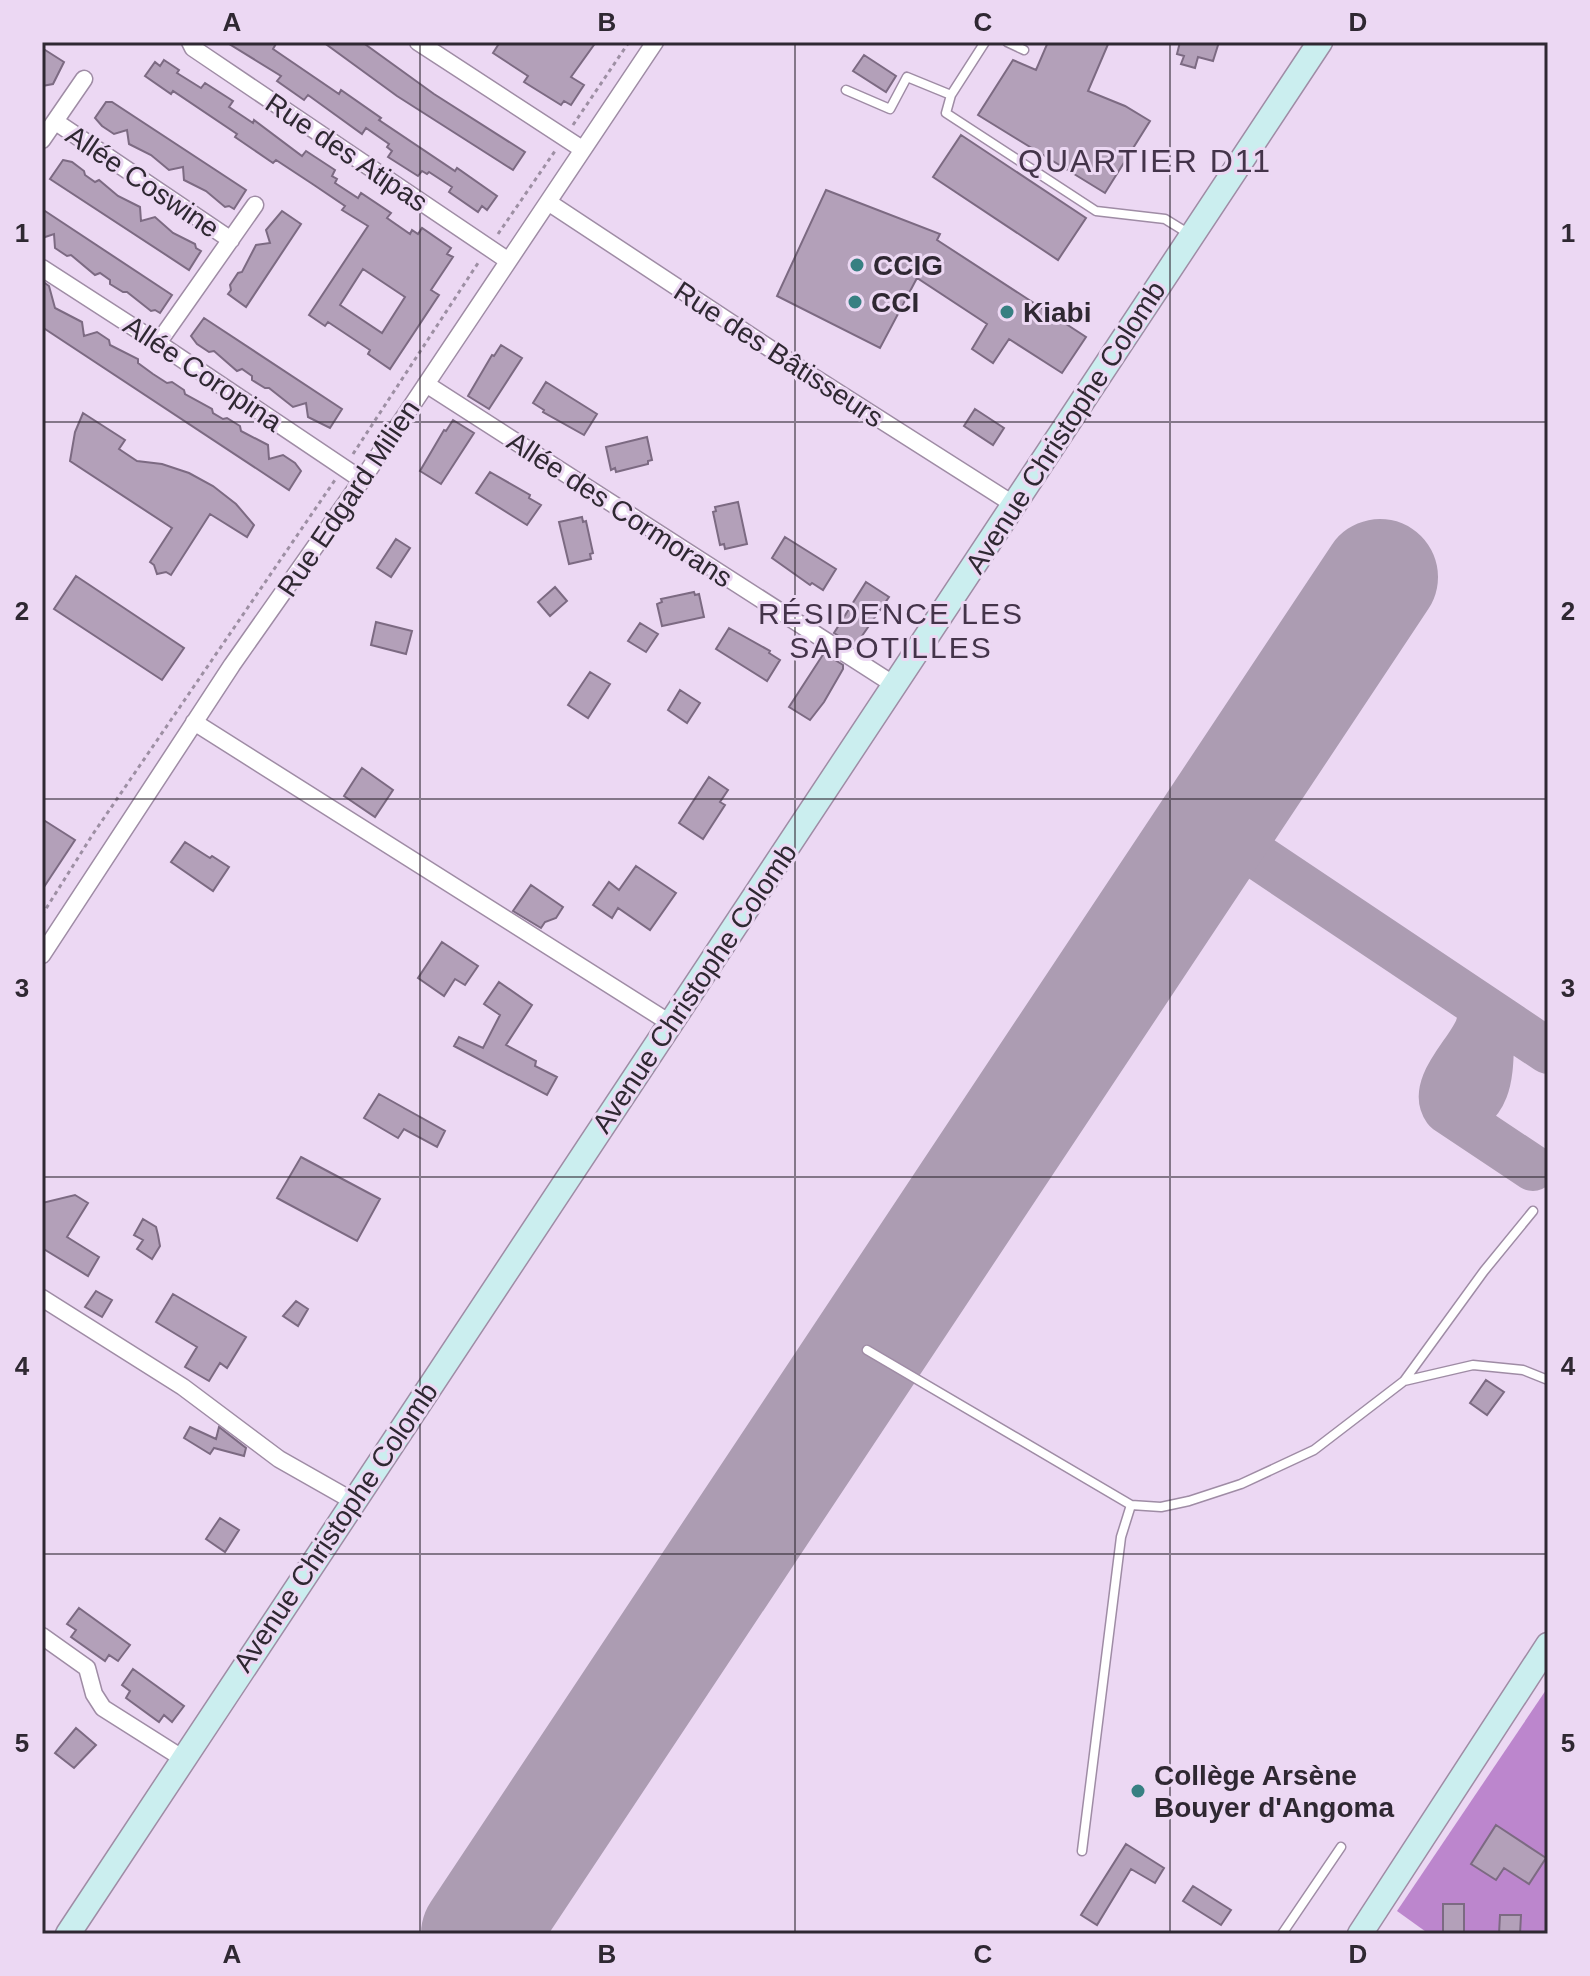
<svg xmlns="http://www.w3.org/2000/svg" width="1590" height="1976" viewBox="0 0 1590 1976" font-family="Helvetica,sans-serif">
	<rect width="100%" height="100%" fill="#ecd8f3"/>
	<path fill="#bc86cd" d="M1548,1687V1934H1429L1397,1911Z"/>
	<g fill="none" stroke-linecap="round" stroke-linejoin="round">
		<path stroke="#ac9cb2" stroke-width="46" d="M1339,640C1358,630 1407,614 1397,585L1380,577
			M1248,777C1235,808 1228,826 1252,853L1548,1051
			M1186,869C1211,853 1223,849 1252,853
			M1479,1005C1480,1012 1481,1018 1479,1024C1473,1049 1428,1084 1446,1110L1533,1168
			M1453,1114C1496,1108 1489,1062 1492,1028"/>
		<path stroke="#ac9cb2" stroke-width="116" d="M479,1934L1380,577"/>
	</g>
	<path fill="#b3a0b9" stroke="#7c6a82" stroke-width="2" fill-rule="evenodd" d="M226,42H277L273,49L339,94L341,90L381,118L379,120L455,171L457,168L497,196L487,210L482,206L478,212L449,192L452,187L429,172L427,174L422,171L418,176L388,157L392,151L387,147L389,144L366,128L362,134L308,95L304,100L277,81L281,76Z
		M323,42H362L434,94L525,152L513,170L397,96Z
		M500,42H596L571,77L584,85L571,105L564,101L561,105L524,82L528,76L493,53Z
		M1048,42H1109L1088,91L1125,106L1150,121L1105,193L978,115L1013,60L1036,70Z
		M1180,42H1219L1213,61L1198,57L1195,68L1181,64L1184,56L1177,54Z
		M42,48L64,62L53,84L42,86Z
		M864,55L896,76L886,92L853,71Z
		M164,60L179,70L177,73L201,88L205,83L233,101L229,107L253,123L254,120L302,156L306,151L335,170L332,176L337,179L335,183L358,198L361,193L391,213L387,218L410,234L412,230L418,234L422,228L451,248L447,254L453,257L431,290L439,295L390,369L368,354L370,350L328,322L325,326L309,315L368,226L342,210L345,206L314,185L276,160L273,163L235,137L237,134L173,91L171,94L145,76L155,62L160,66ZM363,269L405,297L382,333L340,305Z
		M106,102H112L246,190L234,209L229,206L225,207L206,191L184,180L183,167L169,170L151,155L129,144L127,130L114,134L102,126L95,118Z
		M961,135L1086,218L1058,260L933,177Z
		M63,160L72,162L84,171L85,175L95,182L99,180L118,196L140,207L141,221L155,217L173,233L195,244L196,248L201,251L189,270L50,179Z
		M826,190L940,234L937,240L1086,337L1062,373L1009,339L993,363L972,349L987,324L917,278L880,348L777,296Z
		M42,209L172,295L160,313L155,310L151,311L127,292H123L110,284V280L100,273L95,275L71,255L67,256L55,248L54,234L42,238Z
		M282,211L301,224L246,307L228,294L231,290L230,285L238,273L242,272L256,245L270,243L266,230Z
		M42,281L49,286L55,308L82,322L84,336L97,332L109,340L110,345L138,359V363L153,374L167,383L172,382L184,390L185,394L212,409L213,413L223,419L227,418L240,426L241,431L268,445L269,459L283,455L295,463L301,471L289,490L42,327Z
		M204,318L342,409L330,428L308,417L306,403L293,407L269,388H265L252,380V376L242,369L237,371L214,351L209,352L197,344L191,336Z
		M501,345L522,358L489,409L468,396L492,355L494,356Z
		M546,382L597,414L584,435L543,412L544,410L533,403Z
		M975,409L1004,428L993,445L964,426Z
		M83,413L125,440L119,449L137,461L162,464L189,473L213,486L236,504L254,525L247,537L210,514L171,575L166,572L157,574L154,565L150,562L172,528L70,461L75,432Z
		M453,420L474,433L441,484L420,471L444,430L446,431Z
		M647,437L652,460L648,461V464L616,472L615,468L611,470L606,447Z
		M490,472L530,495L529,498L541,505L527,525L476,493Z
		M738,502L747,544L725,549L724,544L720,545L713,512L716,511L715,507Z
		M582,517L583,522L586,521L593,553L590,554L591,559L569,564L559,522Z
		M785,537L836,569L823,590L812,583L810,585L772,558Z
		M396,539L410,548L391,577L377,568Z
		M76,576L184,648L162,680L54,609Z
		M866,582L889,597L855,646L834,633Z
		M555,587L567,601L550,616L538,602Z
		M694,592L695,595L699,594L704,617L662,626L657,604L662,602L661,599Z
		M376,622L412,631L406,654L371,645Z
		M640,623L658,634L646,652L628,641Z
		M729,628L770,651L769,653L780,660L767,681L716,649Z
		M824,653L843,665V669L824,702L810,720L789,707Z
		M590,672L610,684L588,718L568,705Z
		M680,690L700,703L687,723L668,710Z
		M362,768L393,790L375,817L344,796Z
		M709,777L728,790L720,802L725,805L703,839L679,823Z
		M42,819L75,840L42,890Z
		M185,842L210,858L212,856L229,867L213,891L171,862Z
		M636,866L676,893L650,930L618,908L612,918L593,905L609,882L619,890Z
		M531,885L563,907L556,918L545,922L541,928L513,911Z
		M442,942L478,966L465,985L455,979L444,996L418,978Z
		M499,982L532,1005L506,1045L536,1061L535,1066L557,1077L547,1095L454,1046L459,1037L483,1048L500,1015L484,1004Z
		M379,1094L445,1131L437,1147L404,1129L398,1138L364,1118Z
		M301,1157L380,1199L357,1241L277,1198Z
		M75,1195L88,1203L67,1237L99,1257L88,1276L42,1248V1203Z
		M143,1219L156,1227L158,1235L160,1246L152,1259L137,1249L143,1240L134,1235Z
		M96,1291L112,1300L102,1317L85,1307Z
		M173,1294L246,1337L227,1368L220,1363L209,1381L185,1367L197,1347L156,1322Z
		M296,1301L308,1309L298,1326L283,1316Z
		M1486,1380L1504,1392L1487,1415L1470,1403Z
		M190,1427L216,1439L219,1427L246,1448L244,1456L214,1448L210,1454L184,1438Z
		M220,1518L239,1530L225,1552L206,1539Z
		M79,1608L130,1645L118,1661L109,1655L105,1661L71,1637L76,1630L67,1624Z
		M133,1669L184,1706L172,1722L164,1715L159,1722L126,1698L130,1691L122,1685Z
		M76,1728L96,1745L74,1768L55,1753Z
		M1496,1825L1546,1858L1529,1884L1504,1868L1496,1880L1471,1864Z
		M1126,1844L1164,1868L1155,1883L1131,1869L1097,1925L1081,1915Z
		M1193,1886L1231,1910L1221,1925L1183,1901Z
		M1443,1904H1464V1934H1443Z
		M1500,1915H1521L1520,1934H1499Z"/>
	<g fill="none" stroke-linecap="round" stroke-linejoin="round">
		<defs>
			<path id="lane" d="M985,42L951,95L946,113L1096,211L1165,219L1191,235
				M1007,42L1024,50
				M846,90L890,109L907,77L951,95
				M867,1350L1131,1505L1161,1507L1189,1501L1241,1484L1314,1450L1404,1381L1473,1365L1523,1370L1548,1380
				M1404,1381L1484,1271L1533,1211
				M1082,1851L1121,1537L1131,1505
				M1282,1934L1341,1847"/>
			<path id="street" d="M190,42L193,48L507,260
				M418,42L582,149
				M56,122L231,240
				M42,140L84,79
				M548,202L804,371L1013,504
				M42,268L158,343L362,480
				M158,343L255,205
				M426,384L896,686
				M194,722L670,1023
				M42,955L232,665L362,480L655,42
				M42,1298L183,1387L279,1459L353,1501
				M42,1636L87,1668L94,1694L103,1708L182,1758"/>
			<path id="secondary" d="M68,1934L1320,42
				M1360,1934L1548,1645"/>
		</defs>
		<use href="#lane" stroke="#9f8ca5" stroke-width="11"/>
		<use href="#street" stroke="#9f8ca5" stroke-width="19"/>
		<use href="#secondary" stroke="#9f8ca5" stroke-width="27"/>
		<path stroke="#9d8fa3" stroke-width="3" stroke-dasharray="4 4" stroke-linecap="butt" d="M573,125L629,42
			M498,234L555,151
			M353,454L480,260
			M42,915L93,834L335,480"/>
		<use href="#lane" stroke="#fff" stroke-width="8"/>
		<use href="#street" stroke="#fff" stroke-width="16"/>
		<use href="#secondary" stroke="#cbeeef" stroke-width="24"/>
	</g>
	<path fill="none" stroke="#2f2832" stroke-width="2" stroke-opacity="0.55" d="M420,42V1934M795,42V1934M1170,42V1934M42,422H1548M42,799H1548M42,1177H1548M42,1554H1548"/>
	<g fill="#378082" stroke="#ecd8f3" stroke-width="3">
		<circle cx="857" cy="265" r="8"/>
		<circle cx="855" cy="302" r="8"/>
		<circle cx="1007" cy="312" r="8"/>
		<circle cx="1138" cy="1791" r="8"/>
	</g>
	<g text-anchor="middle" stroke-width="6" stroke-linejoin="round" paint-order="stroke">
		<g font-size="28" fill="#2f2832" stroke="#ecd8f3">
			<text transform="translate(347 152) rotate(34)" y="10">Rue des Atipas</text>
			<text transform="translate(143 181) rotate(34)" y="10">Allée Coswine</text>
			<text transform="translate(779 354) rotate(33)" y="10">Rue des Bâtisseurs</text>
			<text transform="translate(203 373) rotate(34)" y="10">Allée Coropina</text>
			<text transform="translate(1065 427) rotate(-57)" y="10">Avenue Christophe Colomb</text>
			<text transform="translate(348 498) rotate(-56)" y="10">Rue Edgard Milien</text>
			<text transform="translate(620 509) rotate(33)" y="10">Allée des Cormorans</text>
			<text transform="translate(694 988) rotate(-56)" y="10">Avenue Christophe Colomb</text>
			<text transform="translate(335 1527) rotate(-56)" y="10">Avenue Christophe Colomb</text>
		</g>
		<g font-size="28" font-weight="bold" fill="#2f2832" stroke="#ecd8f3" text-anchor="start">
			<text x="873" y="275">CCIG</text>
			<text x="871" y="312">CCI</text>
			<text x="1023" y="322">Kiabi</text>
			<text x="1154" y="1785">Collège Arsène<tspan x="1154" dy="32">Bouyer d'Angoma</tspan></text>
		</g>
		<g font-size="30" letter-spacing="2" fill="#44344a" stroke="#ecd8f3">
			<text x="891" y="624">RÉSIDENCE LES<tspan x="891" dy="34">SAPOTILLES</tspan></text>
		</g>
		<g font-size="32" letter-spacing="2" fill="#44344a" stroke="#ecd8f3">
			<text x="1145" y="172">QUARTIER D11</text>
		</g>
	</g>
	<rect width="1590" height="1976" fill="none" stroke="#ecd8f3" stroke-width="88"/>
	<rect x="44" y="44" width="1502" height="1888" fill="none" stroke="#2f2832" stroke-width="3"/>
	<g font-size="26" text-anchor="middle" font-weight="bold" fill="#2f2832">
		<text x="232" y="31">A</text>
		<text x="607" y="31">B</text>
		<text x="983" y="31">C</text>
		<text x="1358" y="31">D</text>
		<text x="22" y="242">1</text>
		<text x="1568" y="242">1</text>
		<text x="22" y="620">2</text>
		<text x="1568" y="620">2</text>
		<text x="22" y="997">3</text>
		<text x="1568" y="997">3</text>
		<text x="22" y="1375">4</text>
		<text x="1568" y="1375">4</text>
		<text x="22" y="1752">5</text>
		<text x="1568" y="1752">5</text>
		<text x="232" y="1963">A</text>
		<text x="607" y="1963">B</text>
		<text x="983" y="1963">C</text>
		<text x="1358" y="1963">D</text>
	</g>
</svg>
